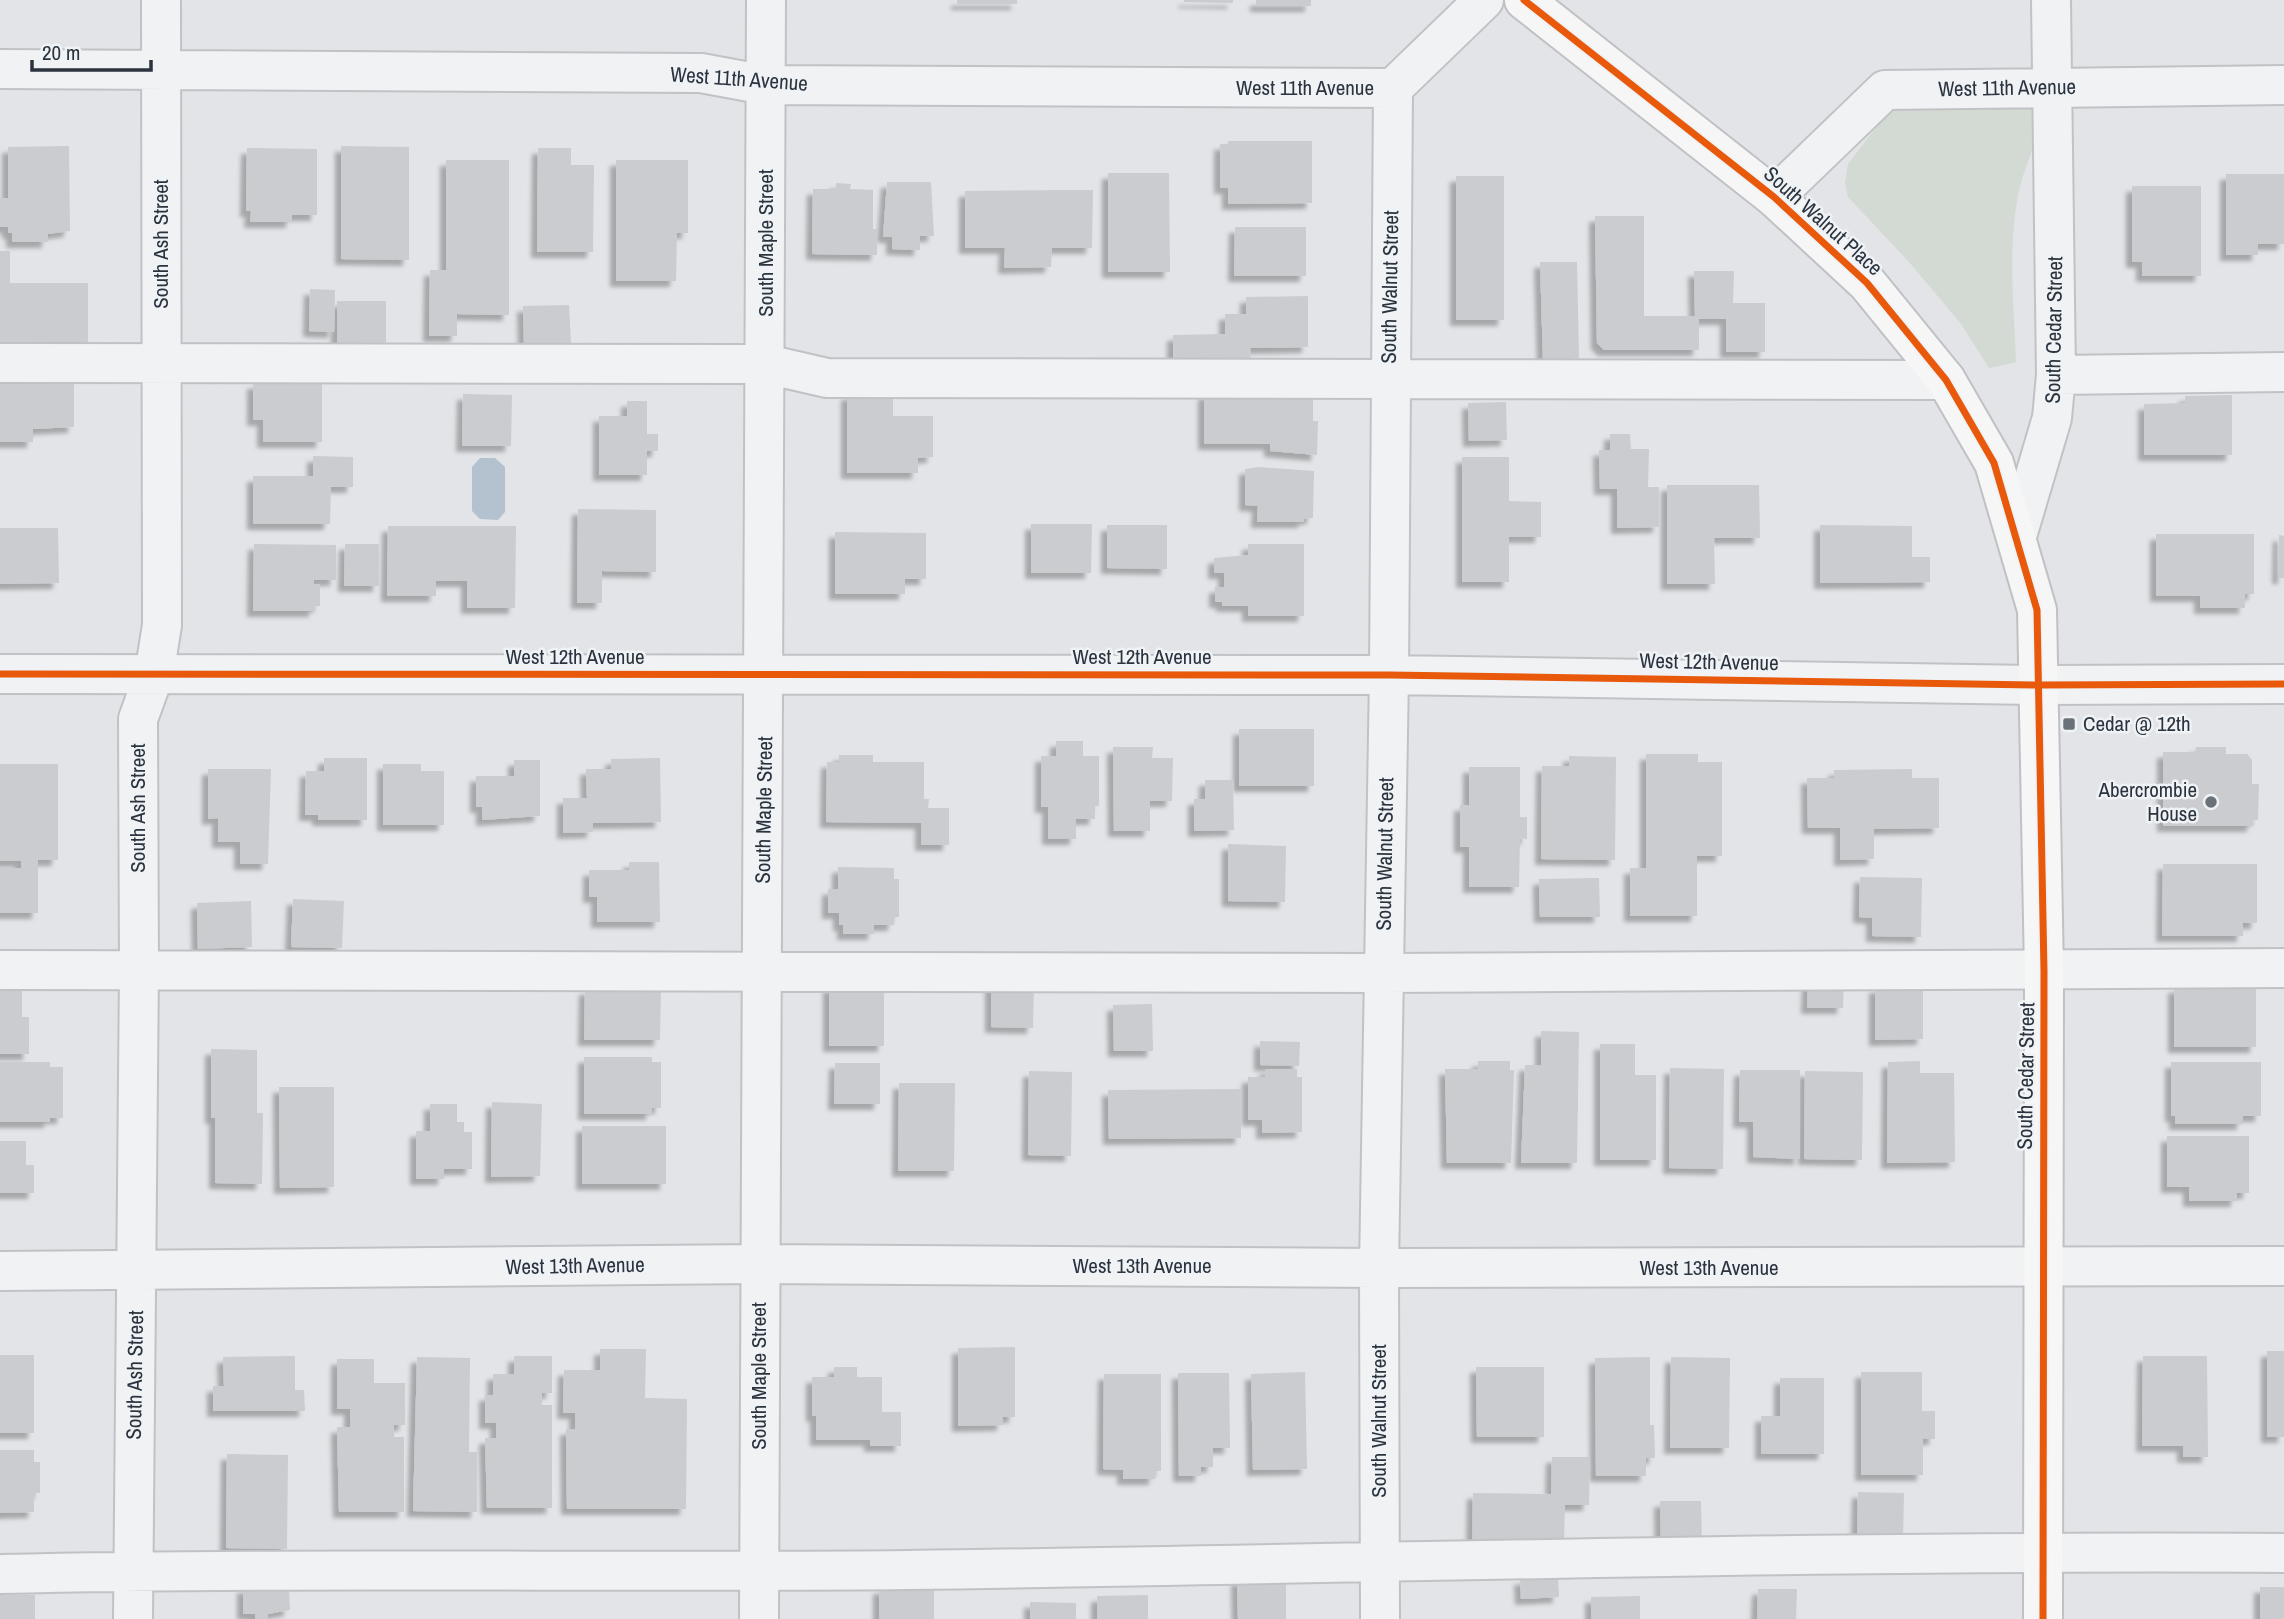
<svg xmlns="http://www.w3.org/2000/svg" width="2284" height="1619" viewBox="0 0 2284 1619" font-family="'Archivo Narrow',sans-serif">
	<defs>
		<filter id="shadow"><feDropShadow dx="-6" dy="6" stdDeviation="2" flood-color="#0004"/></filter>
	</defs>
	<rect width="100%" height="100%" fill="#e2e4e7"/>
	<path fill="#d3dad3" d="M1905,107L2033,109L2039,113C2039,144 2021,171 2017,201C2008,253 2014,310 2016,362L1989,368L1961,324L1909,262L1848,197L1845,183L1848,164L1887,113Z"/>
	<path fill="#b3c2ce" d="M480,458H495L505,467V512L498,520L480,519L472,511V467Z"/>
	<path fill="#cacccf" filter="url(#shadow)" d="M957,0H1017V4H957Z
		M1184,0H1233V3L1184,2Z
		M1256,0H1311V6H1256Z
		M1228,141H1312V203L1228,204V188H1220V144H1228Z
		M69,146L70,231L48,234V242H12V233H8V227H0V198H8V147Z
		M341,146L409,147V260L341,259Z
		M247,148L317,149V215H292V222H250L251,211H246Z
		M538,148H571V165H594L593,252H537Z
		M446,160H509V315L457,314V336H429L430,270H446Z
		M616,160H688V233H677L676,281H616Z
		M1108,173H1169L1170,272H1108Z
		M2226,174H2284V244H2258V255H2226Z
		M1456,176H1504V320H1456Z
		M887,182H931L934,236H920V250L892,249V237H883Z
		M836,183L851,184L850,189L873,190V229H877V255L812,254L813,189H836Z
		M2132,186H2201V276H2142V262H2132Z
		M1070,190H1093L1092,248H1052L1051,267L1004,268L1005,248H965V191Z
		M1595,216H1644V316H1695L1694,271H1734L1733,303H1765V352H1726V319H1699V350H1604L1597,343Z
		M1235,227H1306V276H1234Z
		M0,251H10V283H88V342H0Z
		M1540,262H1577L1579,358L1543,360Z
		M310,289L335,290L334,332L309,331Z
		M1308,296V347L1250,348L1251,360L1173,361V335L1225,334V314H1246V297Z
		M337,301H386V346H337Z
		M569,305L571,343L524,345L523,306Z
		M0,375H74V427L33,429V442H0Z
		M253,383H322V442H263V420H253Z
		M1204,393L1313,395V421H1318L1317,455L1270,451V444H1204Z
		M463,394L512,395L511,446H462Z
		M847,394H893V416H933V457L918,458V473H847Z
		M2232,395V455H2144V404L2185,403V396Z
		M627,401H647V434H658V451H647V475H599V416H627Z
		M1506,402L1507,440L1469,441L1468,403Z
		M1610,434H1630L1631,449H1649L1648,487H1659V527L1617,528V489H1600L1599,450H1610Z
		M313,456L353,457V487H331L330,524H253V476H313Z
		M1462,457H1509V501L1541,502V537H1509V582H1462Z
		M1258,467L1314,471L1313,518L1304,519V522H1257L1258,506L1245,505V469Z
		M1667,485H1759L1760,538H1714L1715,584H1667Z
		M578,509L656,510V572L602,571V603H577Z
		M1031,524H1092L1091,573H1031Z
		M1107,525H1167V569L1107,568Z
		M1820,525L1912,526V557H1930V582L1820,583Z
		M388,526H516L515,608H467V581H436V596H387Z
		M0,528H58L59,583L0,584Z
		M835,532L926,533V579H905V594H835Z
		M2156,534H2254V594H2245V608H2200V596H2156Z
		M2279,535L2284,536V578H2278Z
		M254,544L336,545V580H314V584H320V606H315V611H253Z
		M345,544H379V586H344Z
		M1248,544H1304V616H1248V606H1222V602H1215V587H1224V573H1214V558L1248,555Z
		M1239,729H1314V786H1239Z
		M1056,741H1083V756H1099V806H1095V819H1076V839H1048V807H1041V756H1056Z
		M1113,747H1153L1152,758H1173L1172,801H1150V831H1114Z
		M2196,747H2226V754H2247L2252,760V784H2259L2258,820H2253V826H2163V752H2195Z
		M1646,754H1698V762H1722V856H1697V916H1630V868H1646Z
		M839,755H873V762H924V799H929L928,808H949V845H921V823L826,822L827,762H839Z
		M1569,756L1616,757L1615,860L1541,859L1542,766H1569Z
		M324,758H367V820H318V815H305L306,771H324Z
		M660,758L661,822L593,823V832L563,833V798H587L586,769H611V759Z
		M514,760H540V816L482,820V807H476V776H514Z
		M0,764H58V860H38V913H0V868H21V861H0Z
		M383,764H421V771H444V825H383Z
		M1469,767H1520V817H1527V839L1520,838L1519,887H1469V847H1460V805H1469Z
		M208,769H271L268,864H240V842H218V818L208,819Z
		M1912,769V778H1939V828L1874,829V859L1840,860V828H1808L1807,778H1834V770Z
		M1205,780H1233L1234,830L1194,831V799H1205Z
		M1228,844L1286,846L1285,902L1228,901Z
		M629,862H659L660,922H597V897H589V870H629Z
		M2163,864H2257V923H2243V936H2162Z
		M838,867L894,868V879H899V917H894V925H874V934H843V925H839V913H828V889H838Z
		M1860,877L1922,878L1921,937L1872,936V918L1859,917Z
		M1599,878L1600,917H1540L1539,879Z
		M293,899L344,901L342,948L291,947Z
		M251,901L252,947L198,949L197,903Z
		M1808,979L1844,980L1843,1008H1807Z
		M991,982L1034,983L1033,1028L991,1027Z
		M829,986H884V1046H829Z
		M1875,987H1923V1039L1875,1040Z
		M2174,987H2256V1047H2174Z
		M585,989H661L660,1040H584Z
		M0,990L22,991V1017H29V1054H0Z
		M1152,1004L1153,1051H1114L1113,1005Z
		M1541,1031L1579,1032L1577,1163H1521L1525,1065H1541Z
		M1260,1041L1300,1042L1299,1066L1260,1065Z
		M1600,1044H1635V1075H1656V1160H1600Z
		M211,1049L257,1050V1113H263L262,1184L215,1183V1118H211Z
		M584,1057H652V1062H661V1108H652V1114H584Z
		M1478,1061H1510V1070H1514L1511,1163H1447L1445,1069H1478Z
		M1920,1061V1073H1954L1955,1162L1887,1163L1888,1062Z
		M0,1062H50V1067H63V1118H50V1122H0Z
		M2171,1062H2261V1116H2243V1124H2175V1116H2171Z
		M835,1063H880V1104H834Z
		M1670,1068L1724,1069L1723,1169L1669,1168Z
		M1265,1069H1297V1077H1302V1132L1262,1133V1120H1248V1077H1265Z
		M1740,1070H1800V1159L1753,1157V1122H1739Z
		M1029,1071L1072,1072L1071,1156L1028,1155Z
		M1805,1071L1863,1072L1862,1160L1804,1159Z
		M899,1083H955L954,1171H898Z
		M279,1087H334V1187L280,1188Z
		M1241,1089V1138L1109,1139L1108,1090Z
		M492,1102L542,1104L540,1176L491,1177Z
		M430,1104H457V1122H464V1132H472V1169H444V1179H416V1131H430Z
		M582,1126H666V1184H582Z
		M2167,1136H2249V1193H2237V1201H2189V1187H2167Z
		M0,1141H26V1165H34V1193H0Z
		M1015,1347V1417H1003V1425L958,1426V1348Z
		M600,1349H646L645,1398L687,1399L686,1509H567L566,1429H575V1413H563L564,1370H600Z
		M2267,1351H2284V1437H2267Z
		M0,1355H34V1433H0Z
		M295,1356V1390H304L305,1411H213V1386H224L223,1357Z
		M514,1356H552V1393H542V1405H552V1508H487L485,1438H496V1423H485V1395H493V1374H514Z
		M2143,1356H2207L2208,1457H2183V1446H2142Z
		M417,1357L470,1358L469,1452H477V1512L413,1511Z
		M1650,1357V1425H1654L1655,1458H1646V1476H1596L1595,1358Z
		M1671,1357L1730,1358L1729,1448H1670Z
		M337,1359H374V1383H405V1425H394V1437H404V1512H339L337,1427H350V1409H337Z
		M834,1367H857V1377H882V1412H901V1446H870V1440H816V1416H812V1377H834Z
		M1476,1367H1544V1437H1477Z
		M1305,1372L1307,1469L1253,1470L1251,1374Z
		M1861,1372H1922V1411H1935V1439H1923V1475H1861Z
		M1178,1373H1229L1230,1448H1213V1467H1201V1476H1179Z
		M1104,1374H1161V1471H1155V1479H1123V1470L1103,1469Z
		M1780,1378H1824V1454H1761V1416H1780Z
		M0,1450H34V1462H40V1493H34V1512L0,1513Z
		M227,1454L288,1455L287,1549L226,1548Z
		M1552,1457H1590L1589,1505H1565L1564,1541L1472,1547L1473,1493L1551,1494Z
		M1858,1492L1904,1493L1903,1540L1857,1538Z
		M1660,1501H1701L1702,1545L1661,1546Z
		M1558,1577L1559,1597L1521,1599L1520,1579Z
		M1286,1578V1619H1238L1237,1579Z
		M243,1587L289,1589L290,1610L268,1614V1619H255V1614H243Z
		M2260,1587H2284V1619H2260Z
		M879,1588L934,1589V1619H879Z
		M1758,1589H1797L1796,1619H1757Z
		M0,1595H35V1619H0Z
		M1148,1595V1619H1097V1596Z
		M1640,1596V1619H1591V1597Z
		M1030,1602L1076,1603V1619H1030Z"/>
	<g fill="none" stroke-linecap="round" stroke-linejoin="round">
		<defs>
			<path id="minor" d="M0,69L701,73L766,85L1393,88L1484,0
				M1774,197L1885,90L2284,85
				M0,363L766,364L827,378L1946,380
				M2056,375L2284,372
				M2017,536L2052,418L2056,375L2051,0
				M0,674L1389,675L2040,685L2284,684
				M0,970L1383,973L2284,968
				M0,1271L759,1264L1379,1268L2284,1266
				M0,1574C302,1567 605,1573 907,1570C1366,1564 1825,1550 2284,1553
				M133,1619L139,970L138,719L154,675L162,625L161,0
				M759,1619L766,0
				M1380,1619L1379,1268L1389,675L1393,88"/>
			<path id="major" d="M1524,0L1774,197L1867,283L1946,380L1994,463L2037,610L2044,971L2043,1619"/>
		</defs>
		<use href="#minor" stroke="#c1c2c5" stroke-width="42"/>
		<use href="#major" stroke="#bfc1c4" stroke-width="42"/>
		<use href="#minor" stroke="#f1f2f4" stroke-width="38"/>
		<use href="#major" stroke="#f6f6f6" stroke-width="38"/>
		<defs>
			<path id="cycleway" d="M1524,0L1774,197L1867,283L1946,380L1994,463L2037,610L2044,971L2043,1619
				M0,674L1389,675L2040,685L2284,684"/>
		</defs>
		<use href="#cycleway" stroke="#f0f3f6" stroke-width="11"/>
		<use href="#cycleway" stroke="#e8590c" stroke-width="7"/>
	</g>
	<g fill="#6b7179" stroke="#f0f3f6" stroke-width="2.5">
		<rect x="2062" y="717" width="14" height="14" rx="3.5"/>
		<circle cx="2211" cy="802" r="7"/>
	</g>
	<g text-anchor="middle" stroke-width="5" stroke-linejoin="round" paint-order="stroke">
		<g font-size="21" fill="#2b333e" stroke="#f0f3f6">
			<text transform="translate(739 79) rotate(4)" y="7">West 11th Avenue</text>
			<text x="1305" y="95">West 11th Avenue</text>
			<text transform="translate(2007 88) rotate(-1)" y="7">West 11th Avenue</text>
			<text transform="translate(1823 221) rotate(42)" y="7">South Walnut Place</text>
			<text transform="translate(766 243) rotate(-90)" y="7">South Maple Street</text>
			<text transform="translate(161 244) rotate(-90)" y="7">South Ash Street</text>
			<text transform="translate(1390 287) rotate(-89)" y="7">South Walnut Street</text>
			<text transform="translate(2054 330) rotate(-89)" y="7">South Cedar Street</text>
			<text x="575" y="664">West 12th Avenue</text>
			<text x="1142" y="664">West 12th Avenue</text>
			<text transform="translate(1709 662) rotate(1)" y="7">West 12th Avenue</text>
			<text transform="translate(138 808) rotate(-90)" y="7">South Ash Street</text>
			<text transform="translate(764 810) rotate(-89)" y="7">South Maple Street</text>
			<text transform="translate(1385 854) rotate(-89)" y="7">South Walnut Street</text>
			<text transform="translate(2026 1076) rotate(-89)" y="7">South Cedar Street</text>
			<text transform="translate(575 1266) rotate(-1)" y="7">West 13th Avenue</text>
			<text x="1142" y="1273">West 13th Avenue</text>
			<text x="1709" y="1275">West 13th Avenue</text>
			<text transform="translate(135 1375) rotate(-89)" y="7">South Ash Street</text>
			<text transform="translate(759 1376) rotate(-90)" y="7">South Maple Street</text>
			<text transform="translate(1379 1421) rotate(-90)" y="7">South Walnut Street</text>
		</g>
		<g font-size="21" fill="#2b333e" stroke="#f0f3f6" text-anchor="start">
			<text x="2083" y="731">Cedar @ 12th</text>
			<text x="2197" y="797" text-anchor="end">Abercrombie<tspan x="2197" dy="24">House</tspan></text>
		</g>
	</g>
	<path d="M32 60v10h119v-10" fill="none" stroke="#2b333e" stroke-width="3.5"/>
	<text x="42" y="60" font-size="21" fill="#2b333e" stroke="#f0f3f6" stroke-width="5" paint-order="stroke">20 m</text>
</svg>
